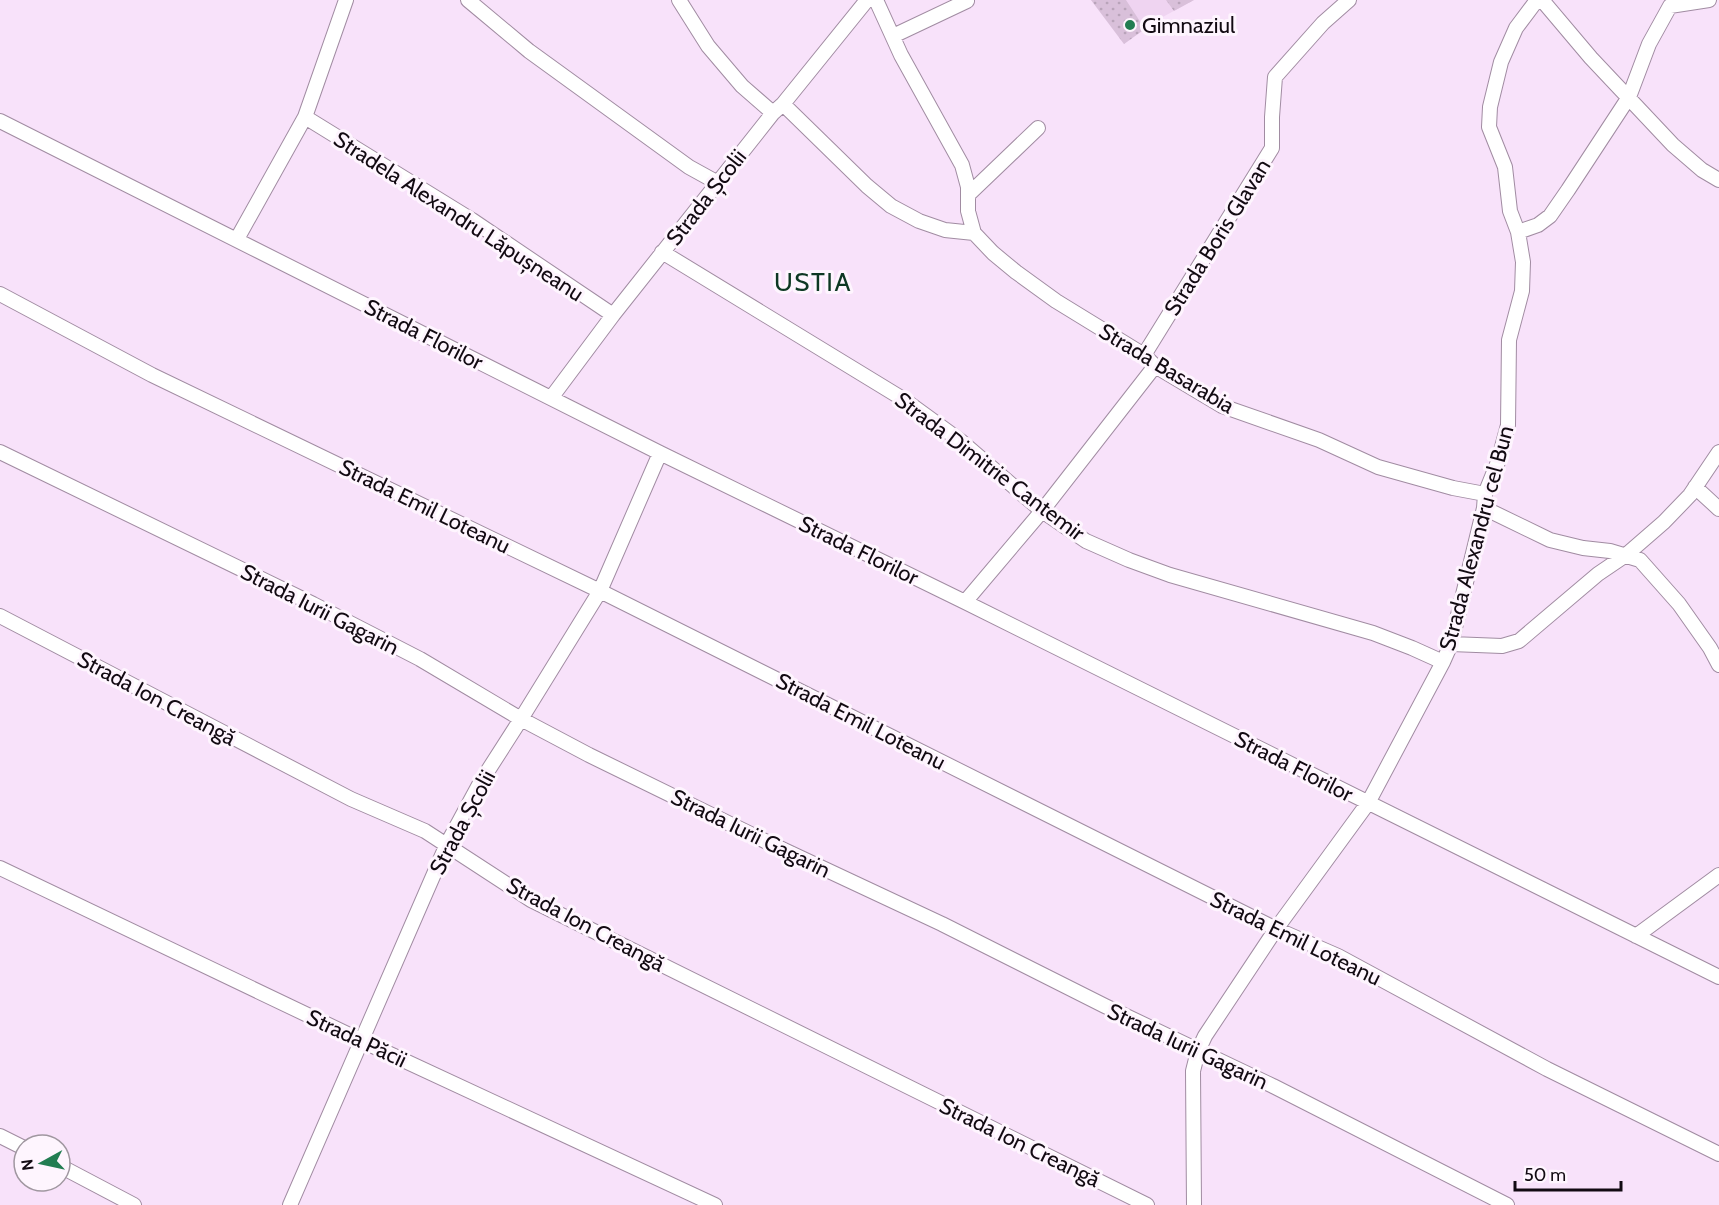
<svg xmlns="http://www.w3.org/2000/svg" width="1719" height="1205" viewBox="0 0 1719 1205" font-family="Cabin,sans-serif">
	<defs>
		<pattern id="grass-dots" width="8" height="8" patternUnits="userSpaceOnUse" patternTransform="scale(1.5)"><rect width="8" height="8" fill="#d9c0da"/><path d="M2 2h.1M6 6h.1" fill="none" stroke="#b9a4ba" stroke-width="1.8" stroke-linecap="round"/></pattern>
	</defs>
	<rect width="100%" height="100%" fill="#f8e2fa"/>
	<path fill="#efd4f1" d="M1091,0H1194L1159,19L1124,44Z"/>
	<path fill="url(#grass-dots)" d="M1091,0H1126L1143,26L1140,28L1142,31L1124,44Z
		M1166,0H1194L1174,11Z"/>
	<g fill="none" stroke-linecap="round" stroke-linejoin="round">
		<defs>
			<path id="minor" d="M468,0L529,51L689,167L718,183
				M679,0L708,46L742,86L773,113
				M876,0L901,55L962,165L968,187V211L974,233L993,253L1016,272L1056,301L1144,355L1155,366L1222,406L1319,440L1378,467L1453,488L1485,494
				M1542,0L1591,58L1673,145L1702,170L1719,180
				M893,36L967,1
				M783,104L867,186L891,206L919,221L945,230L974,233
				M305,117L472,220L613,315
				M0,121L660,453L965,602L1719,977
				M968,195L1038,128
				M1518,232L1538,225L1550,216L1568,190L1629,97L1649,44L1670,6L1709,0
				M237,239L305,117L346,0
				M662,252L903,399L962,442L1042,511L1086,541L1129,560L1170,575L1373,633L1412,648L1443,662
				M0,294L152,375L600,591L1276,929L1338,956L1547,1069L1719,1154
				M1144,355L1272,148V117L1275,77L1323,23L1349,0
				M551,398L613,315L773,113L783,104L867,0
				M0,452L313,604L420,659L521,719L589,755L769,843L942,924L1105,1006L1273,1086L1507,1205
				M1695,487L1719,509
				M1484,508L1550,540L1583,548L1610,551L1640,560L1679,604L1710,648L1719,665
				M965,602L1042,511L1155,366
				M0,616L351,799L425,831L531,900L1147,1205
				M1451,644L1502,646L1519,641L1598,574L1626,555L1664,522L1690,495L1719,452
				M0,868L362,1041L715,1205
				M1636,936L1719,875
				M0,1136L24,1148
				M60,1166L134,1205
				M290,1205L447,844L480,783L521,719L600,591L660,453
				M1194,1205L1193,1071L1198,1051L1205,1036L1276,929L1368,803L1443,662L1451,644L1484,508L1485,494L1498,462L1508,425L1509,340L1522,291L1523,262L1518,232L1510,211L1505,167L1489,127L1490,107L1501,62L1516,28L1537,0"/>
		</defs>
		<use href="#minor" stroke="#a18ca2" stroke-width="16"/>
		<use href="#minor" stroke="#fff" stroke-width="14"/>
	</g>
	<circle fill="#227d52" stroke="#fef5fe" stroke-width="2" cx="1130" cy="25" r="6"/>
	<g text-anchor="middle" stroke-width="6" stroke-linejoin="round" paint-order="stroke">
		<g font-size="22" fill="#120a12" stroke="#fef5fe" text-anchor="start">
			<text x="1142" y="33">Gimnaziul</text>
		</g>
		<g font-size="22" fill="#120a12" stroke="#fef5fe">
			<text transform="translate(706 197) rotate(-52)" y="8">Strada Școlii</text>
			<text transform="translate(459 216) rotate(33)" y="8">Stradela Alexandru Lăpușneanu</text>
			<text transform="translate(1217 237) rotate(-58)" y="8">Strada Boris Glavan</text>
			<text transform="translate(424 334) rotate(27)" y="8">Strada Florilor</text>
			<text transform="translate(1167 368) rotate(31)" y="8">Strada Basarabia</text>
			<text transform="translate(990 466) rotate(37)" y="8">Strada Dimitrie Cantemir</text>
			<text transform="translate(425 506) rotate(26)" y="8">Strada Emil Loteanu</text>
			<text transform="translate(1476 538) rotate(-75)" y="8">Strada Alexandru cel Bun</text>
			<text transform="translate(859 550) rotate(26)" y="8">Strada Florilor</text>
			<text transform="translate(320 609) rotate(27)" y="8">Strada Iurii Gagarin</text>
			<text transform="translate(157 698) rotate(28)" y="8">Strada Ion Creangă</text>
			<text transform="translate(861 721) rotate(27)" y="8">Strada Emil Loteanu</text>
			<text transform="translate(1294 766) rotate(27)" y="8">Strada Florilor</text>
			<text transform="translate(462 822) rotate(-62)" y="8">Strada Școlii</text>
			<text transform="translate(751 833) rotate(26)" y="8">Strada Iurii Gagarin</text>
			<text transform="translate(586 924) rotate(28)" y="8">Strada Ion Creangă</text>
			<text transform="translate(1296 938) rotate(26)" y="8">Strada Emil Loteanu</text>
			<text transform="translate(357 1038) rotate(25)" y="8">Strada Păcii</text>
			<text transform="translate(1188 1046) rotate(25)" y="8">Strada Iurii Gagarin</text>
			<text transform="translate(1020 1142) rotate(26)" y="8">Strada Ion Creangă</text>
		</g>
		<g font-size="26" letter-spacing="1.5" fill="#0d3823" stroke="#fef5fe">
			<text x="813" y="291">USTIA</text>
		</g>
	</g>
	<g transform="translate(42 1163) rotate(262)"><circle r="28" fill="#fef5fe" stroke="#a097a0" stroke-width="1.5"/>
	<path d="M0-4.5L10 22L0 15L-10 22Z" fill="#227d52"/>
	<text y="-9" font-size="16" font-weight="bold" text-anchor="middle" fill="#120a12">N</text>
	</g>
	<path d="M1515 1181v9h106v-9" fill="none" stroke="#120a12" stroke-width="3"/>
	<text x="1524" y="1181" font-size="18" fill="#120a12" stroke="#fef5fe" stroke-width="4.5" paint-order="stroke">50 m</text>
</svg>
